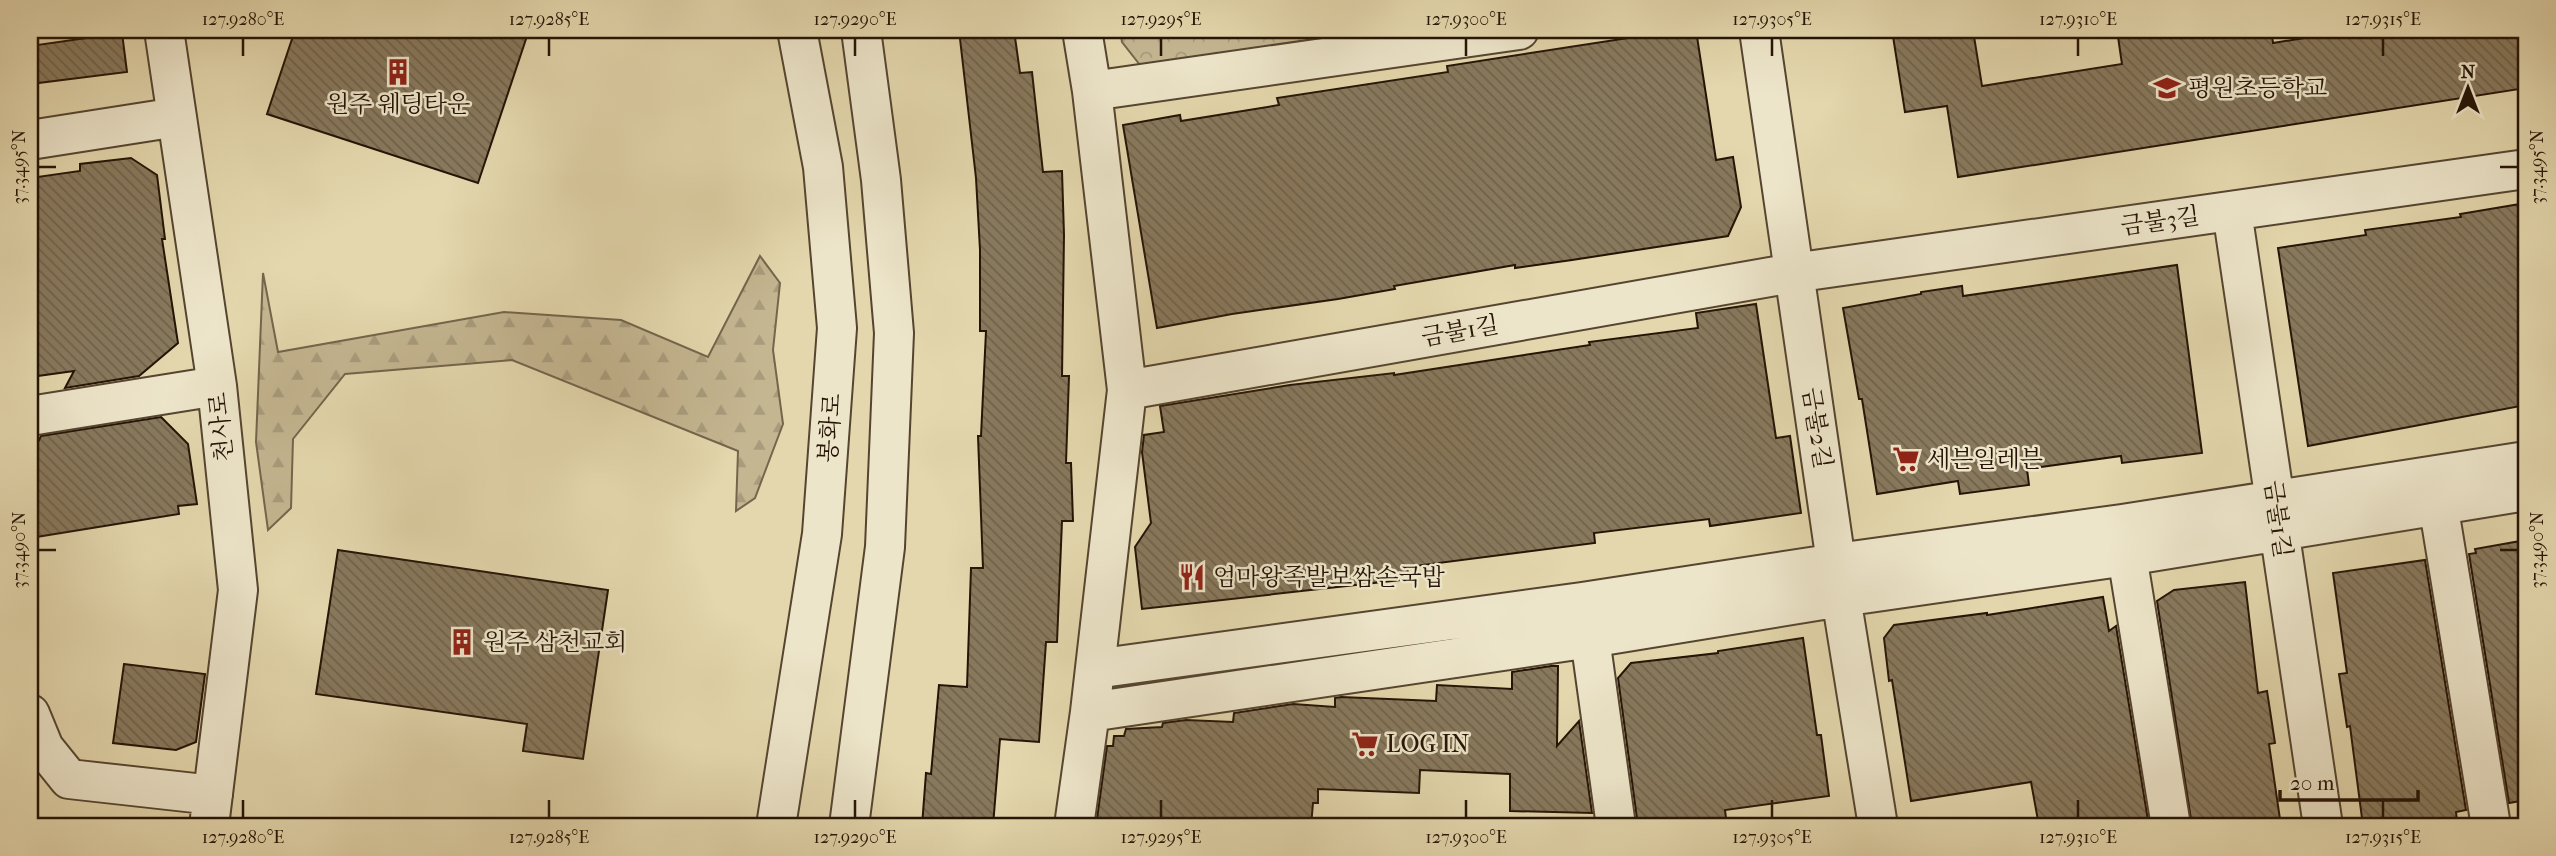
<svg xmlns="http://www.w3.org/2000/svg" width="2556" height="856" viewBox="0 0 2556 856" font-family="'IM FELL French Canon','Noto Serif KR',serif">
	<defs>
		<pattern id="forest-firs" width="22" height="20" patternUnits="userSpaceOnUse" patternTransform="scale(1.75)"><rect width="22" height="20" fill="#c4b691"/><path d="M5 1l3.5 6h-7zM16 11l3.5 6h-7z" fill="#a89c7c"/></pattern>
		<pattern id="park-crowns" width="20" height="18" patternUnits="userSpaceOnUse" patternTransform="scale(1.75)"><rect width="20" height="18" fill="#c4b691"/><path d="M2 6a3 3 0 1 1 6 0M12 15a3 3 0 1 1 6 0" fill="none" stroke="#a89c7c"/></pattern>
		<pattern id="building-back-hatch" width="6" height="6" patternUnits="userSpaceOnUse" patternTransform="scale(1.75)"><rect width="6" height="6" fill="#88795d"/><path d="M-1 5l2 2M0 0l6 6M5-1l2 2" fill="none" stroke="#6f624b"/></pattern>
	</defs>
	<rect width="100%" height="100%" fill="#e4d7ad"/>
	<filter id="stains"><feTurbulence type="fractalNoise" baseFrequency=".00286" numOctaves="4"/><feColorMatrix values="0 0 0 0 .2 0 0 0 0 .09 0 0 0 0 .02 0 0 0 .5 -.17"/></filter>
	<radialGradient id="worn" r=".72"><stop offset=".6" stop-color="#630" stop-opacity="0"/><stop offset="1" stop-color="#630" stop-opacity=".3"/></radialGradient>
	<path fill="url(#forest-firs)" stroke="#74654c" stroke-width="2" d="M760,256L780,283L773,350L783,424L755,498L736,511L738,451L512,360L345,374L293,439L291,508L268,530L256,442L263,273L278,352L504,312L621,320L708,357Z"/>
	<path fill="url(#park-crowns)" stroke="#74654c" stroke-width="2" d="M1120,30H1385L1140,65L1122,42Z"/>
	<path fill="url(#building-back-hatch)" stroke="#251406" stroke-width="2" d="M295,30H529L478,183L267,114Z
		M959,30H1014L1020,73L1032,72L1043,172L1062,171L1064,235L1062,376H1069L1066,463H1071L1073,521H1062L1057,642H1046L1039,742L1000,739L993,826H922L926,773L931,774L939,685L967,687L971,568H983L978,436H981L986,331H980V250L976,178Z
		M1680,30H1696L1716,160L1733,157L1741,207L1728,236L1572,260L1515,268V265L1394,286L1395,289L1338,299L1232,314L1157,328L1123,125L1180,115L1181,121L1279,105L1277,98L1448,72L1447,66Z
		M1892,30H1973L1982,86L2122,64L2117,30H2271L2273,43L2354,30H2526V88L1958,177L1947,106L1905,112Z
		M122,33L127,72L30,84V46Z
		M131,158L157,175L165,239H162L178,343L139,376L65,388L74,371L30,377V178L80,171V164Z
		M2526,203V405L2308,446L2278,248L2366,235L2365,230L2461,217L2460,214Z
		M2177,265L2202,453L2122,463L2121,456L2027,469L2029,485L1960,494L1958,481L1877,494L1862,399H1859L1843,308L1921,294V292L1962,286L1963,296Z
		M1756,304L1776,438L1790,436L1801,513L1710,526L1709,519L1594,533L1595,543L1407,567L1409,579L1142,609L1135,547L1151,523L1142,452L1144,435L1164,432L1160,406L1290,385L1394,373V375L1590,345L1589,342L1698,328L1696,313Z
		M161,417L188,444L197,504L178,506L179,514L30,538V458L41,436Z
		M2526,540V800L2509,803L2469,554L2476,553L2475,549Z
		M338,550L608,590L583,759L523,751L527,724L316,694Z
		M2425,560L2466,810L2456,812L2457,821L2415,826H2363L2350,726L2347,727L2339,674L2347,673L2333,573Z
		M2245,582L2258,693L2267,691L2275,743L2269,744L2281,826H2192L2157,601L2174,590Z
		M2103,597L2109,631L2116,626L2149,826H2039L2031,782L1911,801L1892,680L1889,681L1884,638L1894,625L1987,613V615Z
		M1803,638L1817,735H1821L1829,796L1725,810L1727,826H1638L1618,678L1631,663L1718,653V651Z
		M124,664L205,674L196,742L176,750L113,743Z
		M1551,666H1558L1557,746L1579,721L1592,813L1510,811V774L1420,770L1419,793L1318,789V803H1313L1311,826H1096L1107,746H1113L1114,736H1124L1126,729L1162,727L1163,723L1186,720L1233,722L1234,713L1293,704L1335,707V698L1341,697L1436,701L1437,685L1512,689V672Z"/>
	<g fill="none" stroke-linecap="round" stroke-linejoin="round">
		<defs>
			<path id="minor" d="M164,30L217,386L238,590L209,826
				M1759,30L1841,597L1878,826
				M1092,91L1519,30
				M30,140L177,117
				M2232,211L2323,826
				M1127,390L1793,273L2526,169
				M30,416L217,386
				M2434,479L2491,826
				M2123,531L2171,826
				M1585,614L1590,638L1616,826
				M1095,669L1582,602L1837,563L2122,524L2526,461
				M1090,712L1590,638L1841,597L2127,556L2526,491
				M30,714L44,748L69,779L213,795
				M776,826L822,534L837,328L823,167L797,30
				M849,826L885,547L894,333L881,180L861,30
				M1074,826L1090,712L1127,390L1092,91L1082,30"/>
		</defs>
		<use href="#minor" stroke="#554530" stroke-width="42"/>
		<use href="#minor" stroke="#ede5ca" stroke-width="38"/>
	</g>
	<path fill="none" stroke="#251406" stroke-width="2.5" d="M243,38V56M549,38V56M855,38V56M1161,38V56M1466,38V56M1772,38V56M2078,38V56M2383,38V56M38,167H56M2500,167H2518M38,550H56M2500,550H2518M243,800V818M549,800V818M855,800V818M1161,800V818M1466,800V818M1772,800V818M2078,800V818M2383,800V818"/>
	<defs>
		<symbol id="building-bare" viewBox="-9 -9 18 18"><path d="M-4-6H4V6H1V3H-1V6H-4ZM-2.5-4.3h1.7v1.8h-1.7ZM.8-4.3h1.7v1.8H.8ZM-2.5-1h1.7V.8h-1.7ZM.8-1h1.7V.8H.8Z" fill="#8f2418" stroke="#ede5ca" stroke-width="2.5" paint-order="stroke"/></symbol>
		<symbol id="school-bare" viewBox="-9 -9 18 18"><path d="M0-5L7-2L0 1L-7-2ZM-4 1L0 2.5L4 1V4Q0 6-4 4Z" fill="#8f2418" stroke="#ede5ca" stroke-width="2.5" paint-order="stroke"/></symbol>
		<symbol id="supermarket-bare" viewBox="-9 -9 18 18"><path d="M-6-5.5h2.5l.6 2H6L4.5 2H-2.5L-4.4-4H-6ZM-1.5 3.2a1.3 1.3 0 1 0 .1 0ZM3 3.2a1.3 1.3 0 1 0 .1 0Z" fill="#8f2418" stroke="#ede5ca" stroke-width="2.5" paint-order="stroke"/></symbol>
		<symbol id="restaurant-bare" viewBox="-9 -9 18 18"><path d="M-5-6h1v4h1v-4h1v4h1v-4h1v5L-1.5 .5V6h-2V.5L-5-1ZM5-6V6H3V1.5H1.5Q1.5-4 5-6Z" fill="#8f2418" stroke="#ede5ca" stroke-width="2.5" paint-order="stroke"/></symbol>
	</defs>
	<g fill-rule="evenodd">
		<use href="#building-bare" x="379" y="53" width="38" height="38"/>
		<use href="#school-bare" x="2148" y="69" width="38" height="38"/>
		<use href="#supermarket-bare" x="1887" y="440" width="38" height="38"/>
		<use href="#restaurant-bare" x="1173" y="558" width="38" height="38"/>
		<use href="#building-bare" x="443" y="623" width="38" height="38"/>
		<use href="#supermarket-bare" x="1346" y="725" width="38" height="38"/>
	</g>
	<g text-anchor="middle" stroke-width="5" stroke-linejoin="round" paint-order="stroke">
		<g font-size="24" fill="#251406" stroke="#ede5ca" text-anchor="start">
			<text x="2188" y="96">평원초등학교</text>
			<text x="398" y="112" text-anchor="middle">원주 웨딩타운</text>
			<text x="1927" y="467">세븐일레븐</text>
			<text x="1213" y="585">엄마왕족발보쌈손국밥</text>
			<text x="483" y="650">원주 삼천교회</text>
			<text x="1386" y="752">LOG IN</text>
		</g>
		<g font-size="24" fill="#251406" stroke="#ede5ca">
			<text transform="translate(2160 221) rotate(-8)" y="8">금불3길</text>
			<text transform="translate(1460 331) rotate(-10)" y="8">금불1길</text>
			<text transform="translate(221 427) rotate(-96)" y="8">천사로</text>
			<text transform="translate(830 428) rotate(-86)" y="8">봉화로</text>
			<text transform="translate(1817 428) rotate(81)" y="8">금불2길</text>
			<text transform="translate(2278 519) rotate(82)" y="8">금불1길</text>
		</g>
	</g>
	<rect width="2556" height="856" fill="none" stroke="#e4d7ad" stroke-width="77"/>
	<g transform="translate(2468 88)" stroke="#ede5ca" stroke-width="5" paint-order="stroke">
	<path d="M0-5L12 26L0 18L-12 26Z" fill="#251406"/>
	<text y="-10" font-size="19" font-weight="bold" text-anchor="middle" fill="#251406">N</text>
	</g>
	<path d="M2280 790v10h138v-10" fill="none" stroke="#251406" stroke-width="3.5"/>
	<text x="2290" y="790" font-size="21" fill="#251406" stroke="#ede5ca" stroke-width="5" paint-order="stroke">20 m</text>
	<rect x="38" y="38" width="2480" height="780" fill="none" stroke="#251406" stroke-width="2.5"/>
	<g font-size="18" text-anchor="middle" fill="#251406">
		<text x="243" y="25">127.9280°E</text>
		<text x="549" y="25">127.9285°E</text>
		<text x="855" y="25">127.9290°E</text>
		<text x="1161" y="25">127.9295°E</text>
		<text x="1466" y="25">127.9300°E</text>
		<text x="1772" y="25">127.9305°E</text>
		<text x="2078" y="25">127.9310°E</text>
		<text x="2383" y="25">127.9315°E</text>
		<text transform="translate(19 167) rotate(-90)" y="6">37.3495°N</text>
		<text transform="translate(2537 167) rotate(-90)" y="6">37.3495°N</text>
		<text transform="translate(19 550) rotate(-90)" y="6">37.3490°N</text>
		<text transform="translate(2537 550) rotate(-90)" y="6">37.3490°N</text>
		<text x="243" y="843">127.9280°E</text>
		<text x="549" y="843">127.9285°E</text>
		<text x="855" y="843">127.9290°E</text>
		<text x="1161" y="843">127.9295°E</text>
		<text x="1466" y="843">127.9300°E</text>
		<text x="1772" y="843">127.9305°E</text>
		<text x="2078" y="843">127.9310°E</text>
		<text x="2383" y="843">127.9315°E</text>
	</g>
	<rect width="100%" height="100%" filter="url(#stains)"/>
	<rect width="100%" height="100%" fill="url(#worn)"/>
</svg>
